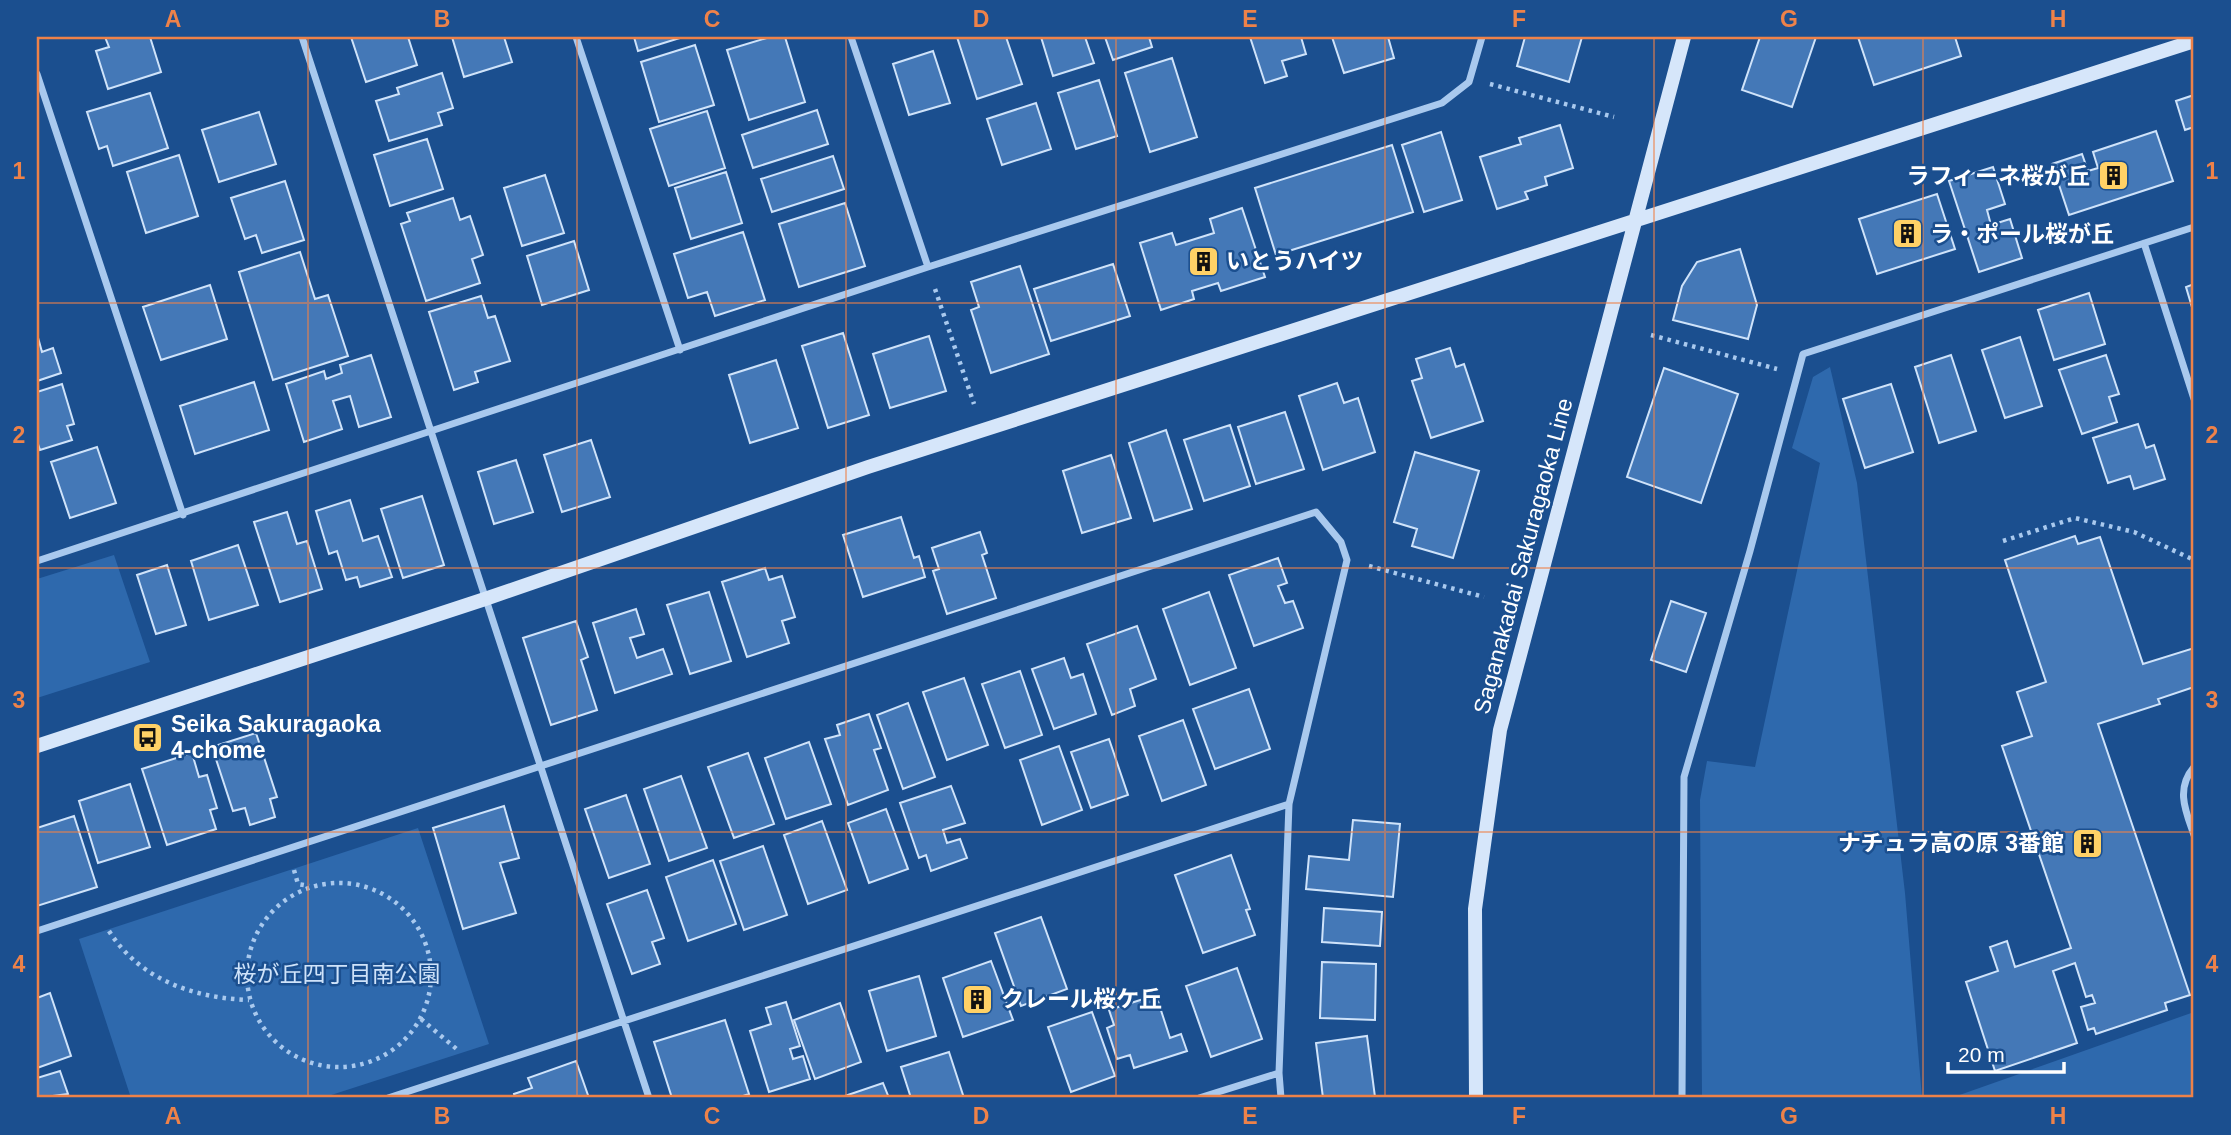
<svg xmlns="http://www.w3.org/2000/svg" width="2231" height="1135" viewBox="0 0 2231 1135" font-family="Helvetica,'Noto Sans JP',sans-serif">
	<rect width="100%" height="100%" fill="#1b4f8f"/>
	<path fill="#2e69ad" d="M1830,367L1857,483L1905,893L1922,1098H1702L1700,800L1707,761L1755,767L1820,463L1792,448L1813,377Z
		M114,555L150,662L37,698V579Z
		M418,828L489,1044L322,1098H131L79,939Z
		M2194,1012V1098H1951Z"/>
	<path fill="#4478b7" stroke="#cfe3fa" stroke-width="2" d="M105,37H150L161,72L108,89L96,51L109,47Z
		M351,37H408L417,65L366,82Z
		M452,37H504L512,62L464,77Z
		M634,37H683L638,51Z
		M770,37H785L805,102L749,120L727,50Z
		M957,37H1006L1022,84L977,99Z
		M1041,37H1085L1094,63L1053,76Z
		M1105,37H1149L1152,47L1113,60Z
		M1250,37H1301L1306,54L1282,61L1287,76L1265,83Z
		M1332,37H1388L1394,58L1344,73Z
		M1525,37H1582L1569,82L1517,66Z
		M1760,37H1816L1792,107L1742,90Z
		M1858,37H1955L1961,56L1874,85Z
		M695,45L714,105L659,122L641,62Z
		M933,51L950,103L909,115L893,64Z
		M1172,58L1197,137L1150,152L1125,73Z
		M442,73L453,108L438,113L442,125L389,141L376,101L399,94L397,88Z
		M1099,80L1117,136L1076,149L1058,93Z
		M150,93L168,148L113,166L107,146L99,149L87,112Z
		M2194,95V127L2185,130L2176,101Z
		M1036,103L1051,149L1002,165L987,119Z
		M817,110L828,144L753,168L742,135Z
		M707,111L725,168L669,186L650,129Z
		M259,112L276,164L219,182L202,130Z
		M1560,125L1573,168L1545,177L1547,185L1525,192L1528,199L1497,209L1480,157L1521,144L1519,138Z
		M2156,131L2173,181L2069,215L2052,164L2082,154L2088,171L2098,168L2093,152Z
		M1441,132L1462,200L1424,212L1402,145Z
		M427,139L443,189L390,206L374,155Z
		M1392,145L1413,212L1276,255L1255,188Z
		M179,155L198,216L146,233L127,172Z
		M833,156L844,189L772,212L761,179Z
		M1993,167L2005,204L1987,210L1991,225L2010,219L2022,258L1979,272L1949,181Z
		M726,172L742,223L691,239L675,188Z
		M545,175L564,233L522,246L504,188Z
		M285,181L304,240L262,253L256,235L245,239L231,198Z
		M1937,194L1955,249L1877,274L1859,219Z
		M453,198L460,220L470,216L483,255L472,259L480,283L426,301L401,224L410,221L407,213Z
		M845,203L865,266L799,287L779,224Z
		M1242,208L1265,277L1221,291L1218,283L1192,291L1194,299L1161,310L1140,243L1172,233L1176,245L1214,233L1210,219Z
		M743,232L765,300L715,316L707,292L688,298L674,254Z
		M574,241L589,290L542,305L527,256Z
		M1740,249L1757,305L1748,339L1673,320L1682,286L1697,262Z
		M300,252L315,299L328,295L348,356L273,380L239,272Z
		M1113,264L1130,316L1051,341L1034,289Z
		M1020,266L1049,354L991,373L971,310L979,307L971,282Z
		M2194,284V314L2186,287Z
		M210,285L227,339L161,360L143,307Z
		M2089,293L2105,344L2054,360L2038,310Z
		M481,296L488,318L495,316L510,361L475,372L478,382L454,390L429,312Z
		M843,333L869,415L828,428L802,346Z
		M37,334L42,352L53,348L61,373L37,381Z
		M929,336L946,391L890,408L873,354Z
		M2020,337L2042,406L2005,418L1982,350Z
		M1450,348L1456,367L1464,364L1483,421L1431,438L1412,381L1422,378L1416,359Z
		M371,355L391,417L359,427L350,396L333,401L342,429L304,442L286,384L324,371L326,379L342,373L340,365Z
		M1951,355L1976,431L1939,443L1915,367Z
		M2106,355L2119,394L2109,397L2117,422L2082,434L2059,370Z
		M776,360L798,428L750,443L729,375Z
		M1664,368L1738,394L1701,503L1627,477Z
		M254,382L269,430L195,454L180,406Z
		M1337,383L1344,403L1358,398L1375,452L1323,470L1299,396Z
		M62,384L74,424L67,426L72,440L40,450L37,441V392Z
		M1891,384L1913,452L1865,468L1843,399Z
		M1285,412L1304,469L1256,484L1238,427Z
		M2138,424L2146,448L2154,445L2165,479L2134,489L2130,476L2108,483L2093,438Z
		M1230,425L1250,486L1204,501L1184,440Z
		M1166,430L1192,509L1154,521L1129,443Z
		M591,440L610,497L562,512L544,455Z
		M97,447L116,503L70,518L51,462Z
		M1415,452L1479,471L1453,558L1412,546L1417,529L1394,522Z
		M1111,455L1131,518L1082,533L1063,471Z
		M516,460L533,512L494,524L478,472Z
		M422,496L444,565L403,578L381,509Z
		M350,500L363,541L378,536L392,577L360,587L357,577L346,580L337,551L329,554L316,511Z
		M287,512L297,544L307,541L322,589L280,602L254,522Z
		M901,517L914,558L919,556L925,577L863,597L843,535Z
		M980,532L987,553L982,555L996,598L947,614L933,571L939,569L932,548Z
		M2075,536L2078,544L2100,537L2143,664L2194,648V687L2158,699L2160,704L2098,724L2190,995L2165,1003L2167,1010L2096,1034L2094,1028L2088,1030L2081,1007L2095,1003L2092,995L2086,997L2075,963L2053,971L2077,1043L1995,1071L1966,982L1998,971L1990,947L2007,941L2015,967L2071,948L2002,746L2032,736L2017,692L2046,682L2005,560Z
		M238,545L258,605L209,620L191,561Z
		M1278,558L1287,583L1278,586L1285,603L1293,601L1303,628L1254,646L1229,575Z
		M167,565L186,625L156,634L137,575Z
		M765,568L769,580L782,576L795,617L782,621L789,643L747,657L722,582Z
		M709,592L731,661L690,674L667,605Z
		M1209,592L1236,668L1190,685L1163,609Z
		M1671,601L1706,613L1686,672L1651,660Z
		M636,609L644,634L630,638L637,658L663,649L672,674L615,693L593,623Z
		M576,621L588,657L581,660L597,710L551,725L523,638Z
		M1137,626L1156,679L1130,689L1135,706L1112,715L1087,644Z
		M1064,658L1071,678L1083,674L1096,714L1054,729L1032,669Z
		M1020,671L1042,735L1005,748L982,684Z
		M964,678L988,745L947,760L923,692Z
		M1249,689L1270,749L1215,769L1193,709Z
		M908,703L935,777L903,789L877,715Z
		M869,714L881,748L874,750L888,790L848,805L825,739L840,735L837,725Z
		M1183,720L1206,785L1162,801L1139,736Z
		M256,733L277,797L270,799L275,817L250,825L245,808L233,811L212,747Z
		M1109,739L1128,795L1091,808L1071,752Z
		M809,742L831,804L786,819L765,758Z
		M1059,746L1082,810L1042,825L1020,760Z
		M192,753L199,777L207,775L217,808L210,810L216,829L167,845L142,769Z
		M748,753L774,824L734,838L708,767Z
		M681,776L707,848L669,861L644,789Z
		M130,784L150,847L98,863L79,801Z
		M951,786L965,823L943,830L947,843L960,839L967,858L931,871L926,855L919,858L900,803Z
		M626,795L650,864L609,878L585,809Z
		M504,806L519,858L500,863L516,913L463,929L433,828Z
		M886,809L908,869L869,883L848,823Z
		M74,816L97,887L37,906V828Z
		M1353,820L1400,824L1393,897L1306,889L1309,856L1349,860Z
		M822,821L847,890L808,904L784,835Z
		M763,846L787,915L744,930L720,861Z
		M1231,855L1250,909L1246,910L1255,935L1203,953L1175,875Z
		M713,860L736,924L688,941L666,877Z
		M647,890L664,938L652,942L660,964L632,974L607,904Z
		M1324,908L1382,912L1380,946L1322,942Z
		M1041,917L1067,989L1021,1006L995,933Z
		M991,961L1013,1020L963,1037L943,978Z
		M1322,962L1376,964L1375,1020L1320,1018Z
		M1237,968L1262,1039L1211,1057L1186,986Z
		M919,976L936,1036L887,1051L869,991Z
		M50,993L71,1056L37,1068V998Z
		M1156,995L1170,1038L1181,1034L1187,1051L1134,1068L1130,1055L1117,1059L1107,1028L1114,1025L1109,1010Z
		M786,1002L800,1046L790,1049L793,1059L803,1056L810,1079L769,1092L750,1031L771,1024L766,1008Z
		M840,1003L861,1062L815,1079L794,1020Z
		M1092,1012L1115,1076L1071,1092L1048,1027Z
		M725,1020L749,1094L737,1098H672L654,1042Z
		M1367,1036L1375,1097L1323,1098L1316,1043Z
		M949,1052L964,1098H911L901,1067Z
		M576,1061L589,1098H515L514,1094L532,1088L528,1078Z
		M60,1071L68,1094L37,1098V1078Z
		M883,1083L889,1098H839Z"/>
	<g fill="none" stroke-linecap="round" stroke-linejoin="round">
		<path stroke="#a9c9ee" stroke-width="4.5" stroke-dasharray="3.5 5" stroke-linecap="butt" d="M1490,84L1614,117
			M935,289L974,404
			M1651,335L1777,369
			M2003,541L2075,518L2134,532L2194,560
			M1369,566L1484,597
			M294,870L298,884L309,886
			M247 975a92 92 0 1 1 184 0a92 92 0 1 1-184 0Z
			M109,931C140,980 194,998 249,1000
			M421,1019L459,1051"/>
		<path stroke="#a9c9ee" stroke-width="7" d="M302,37L649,1098
			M576,37L680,350
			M851,37L928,267
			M37,74L183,515
			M2144,243L2194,399
			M37,561L928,267L1442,103L1469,82L1482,37
			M2194,767C2175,789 2186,812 2194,835
			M37,931L1316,512L1341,542L1347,560L1289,804L1279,1073L1281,1098
			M388,1098L1289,804
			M1199,1098L1279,1073
			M1682,1098L1684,777L1750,551L1803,354L2194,227"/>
		<path stroke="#d6e6fa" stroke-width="14" d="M37,746L485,599L868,467L2194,41
			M1476,1098L1475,909L1500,730L1684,37"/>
	</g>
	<path fill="none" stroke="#ee8249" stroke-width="2" stroke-opacity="0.55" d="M308,37V1098M577,37V1098M846,37V1098M1116,37V1098M1385,37V1098M1654,37V1098M1923,37V1098M37,303H2194M37,568H2194M37,832H2194"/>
	<defs>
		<symbol id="building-square" viewBox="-11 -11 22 22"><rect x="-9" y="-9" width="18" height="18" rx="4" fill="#ffd166" stroke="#1b4f8f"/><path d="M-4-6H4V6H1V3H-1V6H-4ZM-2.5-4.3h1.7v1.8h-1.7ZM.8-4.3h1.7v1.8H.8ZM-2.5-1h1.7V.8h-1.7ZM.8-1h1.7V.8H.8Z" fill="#111"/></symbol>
		<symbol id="bus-square" viewBox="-11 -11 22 22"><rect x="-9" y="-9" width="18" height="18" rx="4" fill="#ffd166" stroke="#1b4f8f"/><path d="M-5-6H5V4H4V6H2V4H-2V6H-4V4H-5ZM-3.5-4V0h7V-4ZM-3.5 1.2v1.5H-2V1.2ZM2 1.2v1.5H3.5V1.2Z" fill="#111"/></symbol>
	</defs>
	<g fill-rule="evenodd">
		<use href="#building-square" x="2096" y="158" width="35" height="35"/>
		<use href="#building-square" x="1890" y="216" width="35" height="35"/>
		<use href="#building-square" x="1186" y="244" width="35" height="35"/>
		<use href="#bus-square" x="130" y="720" width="35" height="35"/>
		<use href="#building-square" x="2070" y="826" width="35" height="35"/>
		<use href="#building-square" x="960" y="982" width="35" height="35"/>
	</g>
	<g text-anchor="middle" stroke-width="5" stroke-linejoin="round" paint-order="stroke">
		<g font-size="23" font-weight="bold" fill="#fff" stroke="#1b4f8f" text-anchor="start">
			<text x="2090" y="184" text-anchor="end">ラフィーネ桜が丘</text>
			<text x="1930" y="242">ラ・ポール桜が丘</text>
			<text x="1226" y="269">いとうハイツ</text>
			<text x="171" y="732">Seika Sakuragaoka<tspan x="171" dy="26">4-chome</tspan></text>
			<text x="2064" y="851" text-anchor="end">ナチュラ高の原 3番館</text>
			<text x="1001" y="1007">クレール桜ケ丘</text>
		</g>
		<g font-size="23" fill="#fff" stroke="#1b4f8f">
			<text transform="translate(1523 556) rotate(-75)" y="8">Saganakadai Sakuragaoka Line</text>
		</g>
		<g font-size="23" fill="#cfe3fa" stroke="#1b4f8f">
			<text x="337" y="982">桜が丘四丁目南公園</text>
		</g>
	</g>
	<rect width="2231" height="1135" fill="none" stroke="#1b4f8f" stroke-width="77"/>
	<path d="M1948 1062v10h116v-10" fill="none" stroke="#ffffff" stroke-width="3.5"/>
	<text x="1958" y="1062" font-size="21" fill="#ffffff" stroke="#1b4f8f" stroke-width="5" paint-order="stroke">20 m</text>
	<rect x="38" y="38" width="2154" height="1058" fill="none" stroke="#ee8249" stroke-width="2.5"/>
	<g font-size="23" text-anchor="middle" font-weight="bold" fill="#ee8249">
		<text x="173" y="27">A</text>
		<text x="442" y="27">B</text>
		<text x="712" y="27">C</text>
		<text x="981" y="27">D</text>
		<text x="1250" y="27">E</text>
		<text x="1519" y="27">F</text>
		<text x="1789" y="27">G</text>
		<text x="2058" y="27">H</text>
		<text x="19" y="179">1</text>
		<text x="2212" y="179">1</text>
		<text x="19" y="443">2</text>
		<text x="2212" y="443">2</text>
		<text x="19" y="708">3</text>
		<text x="2212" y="708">3</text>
		<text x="19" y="972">4</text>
		<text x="2212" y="972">4</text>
		<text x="173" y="1124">A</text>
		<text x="442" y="1124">B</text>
		<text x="712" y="1124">C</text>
		<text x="981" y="1124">D</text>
		<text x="1250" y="1124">E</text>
		<text x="1519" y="1124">F</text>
		<text x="1789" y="1124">G</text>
		<text x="2058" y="1124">H</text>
	</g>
</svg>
